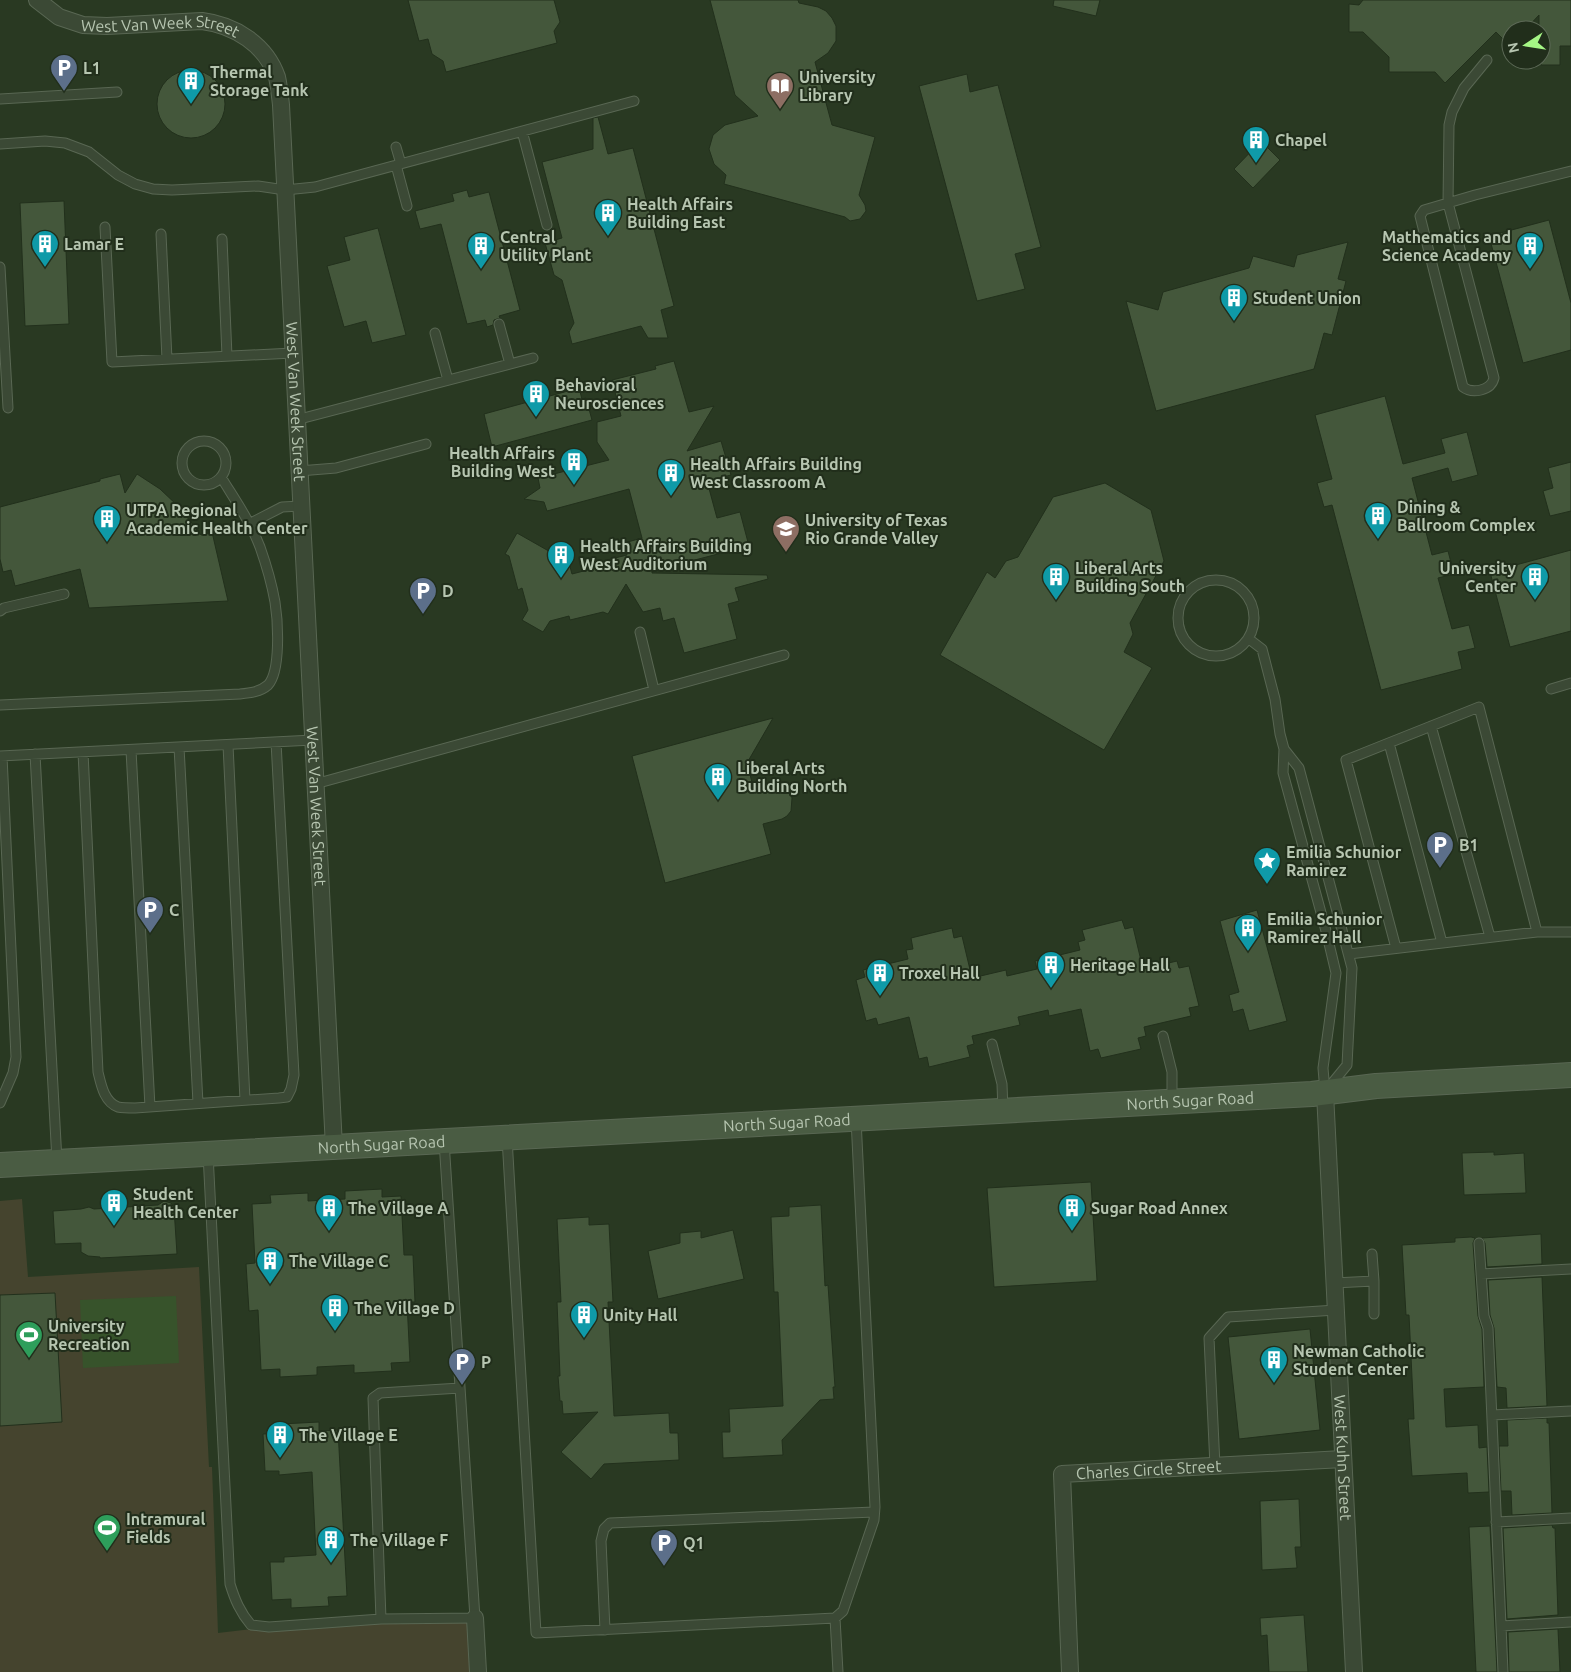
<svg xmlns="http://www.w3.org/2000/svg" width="1571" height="1672" viewBox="0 0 1571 1672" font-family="Ubuntu,sans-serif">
	<rect width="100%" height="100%" fill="#293922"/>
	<path fill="#45442e" d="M22,1199L28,1277L199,1267L209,1467H212L218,1633L269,1627L475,1618L480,1672H0V1201Z"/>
	<path fill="#37532b" d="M176,1296L179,1363L83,1368L80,1300Z"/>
	<path fill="#44573b" stroke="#22301c" d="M408,0H554L560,22L554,31L557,43L446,72L443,61L432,54L428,39L419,41Z
		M710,0H798L799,3L818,7L826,11L832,18L836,26V41L828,53L815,62L832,125L875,137L859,195L865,205L866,211L860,219L850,221L845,217L724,184L726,175L714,164L709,149L713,135L725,125L758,116L735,95Z
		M1054,0H1100L1096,16L1053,6Z
		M1363,0H1571V46H1560V65H1541V30H1539V15L1525,30H1511V47L1496,32L1445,83L1435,72H1389V57L1363,32H1349V4L1359,5Z
		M157 104a34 34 0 1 1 68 0a34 34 0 1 1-68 0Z
		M967,74L970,92L998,85L1041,247L1015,254L1025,289L977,301L919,86Z
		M598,117L608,154L633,148L674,306L661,310L668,338H648L641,326L572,344L569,332L574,323L562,280L554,275L545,243L562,238L542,162L593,149V118Z
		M1261,141L1280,160L1253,188L1234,169Z
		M467,190L469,197L489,192L520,310L499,316L500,318L494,320L493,325L487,327L485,320L467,324L441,224L420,229L415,211L454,201L452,194Z
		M64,201L69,324L25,326L20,203Z
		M1549,220L1571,303V350L1523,363L1489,236Z
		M378,228L406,335L372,343L366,321L344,327L327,266L350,260L344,237Z
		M1348,242L1338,279L1346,281L1332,335L1324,333L1314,369L1156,411L1126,301L1158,310L1163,292L1249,268L1253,256L1294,267L1297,255Z
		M674,361L689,412L714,406L687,451L721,441L731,475L707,481L717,518L740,512L749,546L652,571V573L767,575L768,579L735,588L739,601L728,604L737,639L684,653L674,618L663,621L660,608L643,612L626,584L608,614L603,612L570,620L569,616L550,621L543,632L522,620L528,610L522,588L518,590L509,556L505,554L517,533L554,554L557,566L569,563L572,574L603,566L607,560L627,555L624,543L642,538L629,489L547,511L544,502L524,499L540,488L538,478L609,460L597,442V422L621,416L612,380L656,369L655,366Z
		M579,388L582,399L586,398L592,420L492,447L484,414Z
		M1385,396L1403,464L1445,453L1441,439L1467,432L1478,475L1452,482L1448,468L1412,478L1432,555L1448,551L1454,574L1438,578L1452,629L1469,625L1475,648L1458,652L1462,669L1381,690L1332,505L1324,507L1317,483L1332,479L1315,415Z
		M1571,462V511L1550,516L1543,491L1553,488L1548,468Z
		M120,474L125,493L137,474L160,489L179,507L201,535L212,532L228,601L89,608L80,569L15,586L11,570L3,572L0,559V507L100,481V479Z
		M1105,483L1151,510L1164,561L1130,623L1133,634L1124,652L1152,668L1104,750L940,655L987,572L995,578L1006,561L1018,557L1053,497Z
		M1571,550V631L1510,647L1490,572Z
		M773,718L747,763L754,790L773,785H779L790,792L792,798L791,811L787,816L782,819L763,824L771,854L665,883L632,756Z
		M1257,910L1287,1021L1249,1031L1243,1009L1233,1012L1229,995L1239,992L1220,921Z
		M1122,920L1125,929L1133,927L1143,969L1177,961L1179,968L1189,966L1199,1006L1189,1008L1191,1016L1144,1027L1146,1036L1138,1038L1141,1049L1101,1058L1098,1049L1090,1051L1081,1009L1049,1016L1048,1010L1018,1017L1020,1025L972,1036L974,1044L967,1046L970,1057L929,1067L927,1057L919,1059L909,1017L878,1025L876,1018L866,1021L856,980L865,977L863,970L908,959L906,950L913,949L911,938L952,928L954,938L962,936L972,978L1006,970L1007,976L1037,969L1035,961L1080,950L1078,942L1085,940L1082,930Z
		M1494,1152V1155L1524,1153L1526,1193L1464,1195L1462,1153Z
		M1091,1182L1097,1281L994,1287L987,1188Z
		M382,1189V1197L401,1196L404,1255H413L415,1302H407L410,1362L391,1363L392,1371L354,1373V1365L317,1367V1375L280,1377V1369L261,1370L258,1310L249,1311L246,1264L255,1263L252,1204L271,1203L270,1195L308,1193V1201L345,1199V1191Z
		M164,1201L171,1203L174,1208L177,1254L100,1258V1257L88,1256L81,1252V1243L55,1244L53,1211L81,1209L89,1207L94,1209L158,1205Z
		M821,1205L825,1286L828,1285L835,1387H833L834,1399L820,1400L782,1440L783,1455L723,1458L722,1432H730L729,1409L783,1406L778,1292H774L771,1217L789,1216V1207Z
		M589,1217V1225L609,1224L613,1302H608L614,1416L669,1413L670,1433H678L679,1460L604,1464L591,1479L561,1452L598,1412L563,1414L562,1401H560L558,1376H560L557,1302H561L557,1219Z
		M733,1230L744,1279L658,1299L648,1251L680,1243V1233L701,1231V1238Z
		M1541,1234L1542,1264L1487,1267L1485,1243L1482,1238Z
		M1471,1237L1475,1238L1473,1243L1478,1316L1482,1329L1484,1387L1444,1389L1446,1427L1478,1425L1479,1448L1487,1447L1489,1492L1468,1493L1467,1473L1412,1476L1408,1419H1414L1409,1315H1406L1402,1245L1455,1242V1238Z
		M1542,1277L1547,1406L1507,1408L1506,1388L1497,1387L1494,1328L1490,1315L1488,1280Z
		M55,1293L62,1422L0,1426V1295Z
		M1310,1329L1320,1430L1239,1439L1228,1337Z
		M1547,1418V1423H1549L1552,1513L1512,1515L1511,1491H1501L1499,1446H1508L1507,1420Z
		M319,1422V1431L338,1430L347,1596L328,1597L329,1606L291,1608V1599L272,1600L270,1562H284V1557L316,1555L312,1472L279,1475V1471H265L263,1434L282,1433L281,1424Z
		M1299,1499L1301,1547H1295L1297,1568L1262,1570L1260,1501Z
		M1552,1525L1553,1528H1555L1558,1615L1507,1619L1503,1528Z
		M1490,1526L1497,1672H1476L1469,1527Z
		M1304,1615L1308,1672H1269L1267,1635L1261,1636L1260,1618Z
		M1558,1629L1560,1672H1509L1508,1632Z"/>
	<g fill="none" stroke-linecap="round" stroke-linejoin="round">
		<defs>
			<path id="lane" d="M1487,60L1464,88L1452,112L1449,125L1448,203L1494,378C1491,391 1472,394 1463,387L1420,216L1424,210L1475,195L1571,171
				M0,99L117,92
				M522,131L547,225
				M0,144L45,141L65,143L89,152L118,175L135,184L153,189L172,190L258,186L285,190L315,187L634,101
				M396,147L401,164
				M396,165L407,206
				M105,227L112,362L293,353
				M161,234L167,359
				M222,239L227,356
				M0,267L8,408
				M499,324L510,364
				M435,333L448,380
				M296,420L533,358
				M182 463a22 22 0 1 1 44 0a22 22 0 1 1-44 0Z
				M299,471L336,468L426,444
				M249,524L282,507L301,506
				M1178 618a38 38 0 1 1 76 0a38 38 0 1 1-76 0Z
				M0,611L4,608L64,594
				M640,632L654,690
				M1249,639L1262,649L1275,699L1280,734L1284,749L1283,773L1326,931L1336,973L1323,1068L1325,1092
				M1551,689L1571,683
				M0,705L240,694C250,693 260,692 268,685C281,671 278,621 275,602C272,585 266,564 260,547C250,521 235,500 221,477
				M1431,726L1490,937
				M1389,743L1442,943
				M228,745L245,1100
				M179,747L198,1103
				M1284,749L1299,768L1352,968L1347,1065L1329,1087
				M131,750L150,1107
				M83,752L98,1072C101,1084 104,1102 118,1107C123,1108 130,1108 135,1108L279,1098L287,1097L291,1089L294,1075L276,742
				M35,754L57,1161
				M0,756L313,740
				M315,784L784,655
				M1396,948L1346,760L1479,707L1537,932
				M1349,954L1537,932H1571
				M1163,1036L1172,1072V1101
				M992,1044L1002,1084L1003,1111
				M0,1103L13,1073L16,1057L2,756
				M507,1138L536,1633L835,1618L843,1611L874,1520L875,1507L856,1119
				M444,1141L475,1618L381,1619L373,1398L380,1393L460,1388
				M208,1154L230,1584C235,1600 240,1612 251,1625L269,1627L381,1619
				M1479,1243L1484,1316L1488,1328L1503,1672
				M1481,1274L1571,1269
				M1374,1281V1314
				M1334,1283L1374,1281L1372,1254
				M1492,1415L1571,1411
				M1215,1466L1209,1338L1228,1317L1336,1310
				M1496,1522L1571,1518
				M835,1618L838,1672
				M1501,1626L1571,1622
				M605,1630L601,1541L604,1529L610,1523L874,1512"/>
			<g id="street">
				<path id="s1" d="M37,0L59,17L83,25L107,26L202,21C235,25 266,45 277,77C279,86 280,96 281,105L334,1147"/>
				<path id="s2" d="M1325,1093L1354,1672"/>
				<path d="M475,1618L478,1672"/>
				<path id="s3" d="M1070,1672L1062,1474L1343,1459"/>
			</g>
			<g id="secondary">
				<path id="s4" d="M0,1165L1312,1094L1376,1086L1571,1075"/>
			</g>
		</defs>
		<use href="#lane" stroke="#596753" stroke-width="11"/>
		<use href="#street" stroke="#596753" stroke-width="18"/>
		<use href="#secondary" stroke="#596753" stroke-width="26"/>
		<use href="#lane" stroke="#3b4935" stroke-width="9"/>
		<use href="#street" stroke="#3b4935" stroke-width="16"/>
		<use href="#secondary" stroke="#4a5c43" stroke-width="24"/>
	</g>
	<defs>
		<symbol id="parking-pin" viewBox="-11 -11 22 30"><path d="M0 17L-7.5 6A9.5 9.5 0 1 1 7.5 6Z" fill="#5c6f8a" stroke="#212e1b"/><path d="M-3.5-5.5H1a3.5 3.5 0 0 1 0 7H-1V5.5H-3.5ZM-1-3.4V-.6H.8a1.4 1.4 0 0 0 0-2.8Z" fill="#fff"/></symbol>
		<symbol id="building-pin" viewBox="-11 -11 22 30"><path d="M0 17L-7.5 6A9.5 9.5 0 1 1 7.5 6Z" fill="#0f9aa8" stroke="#212e1b"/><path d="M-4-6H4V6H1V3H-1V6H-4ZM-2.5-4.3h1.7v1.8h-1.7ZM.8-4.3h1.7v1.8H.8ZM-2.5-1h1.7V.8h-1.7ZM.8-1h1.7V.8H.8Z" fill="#fff"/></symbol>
		<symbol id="library-pin" viewBox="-11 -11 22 30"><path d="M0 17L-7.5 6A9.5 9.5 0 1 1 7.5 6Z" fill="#8d6e63" stroke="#212e1b"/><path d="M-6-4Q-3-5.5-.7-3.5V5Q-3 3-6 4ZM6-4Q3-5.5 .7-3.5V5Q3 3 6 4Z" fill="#fff"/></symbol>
		<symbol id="university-pin" viewBox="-11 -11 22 30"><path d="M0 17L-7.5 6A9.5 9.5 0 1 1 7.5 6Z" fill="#8d6e63" stroke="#212e1b"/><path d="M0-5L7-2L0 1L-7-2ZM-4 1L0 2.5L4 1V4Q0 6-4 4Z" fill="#fff"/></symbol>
		<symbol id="sight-pin" viewBox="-11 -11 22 30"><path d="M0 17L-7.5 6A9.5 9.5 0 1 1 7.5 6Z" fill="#0f9aa8" stroke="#212e1b"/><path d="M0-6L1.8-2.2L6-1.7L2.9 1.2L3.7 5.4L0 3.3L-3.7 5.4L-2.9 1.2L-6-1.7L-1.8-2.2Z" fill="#fff"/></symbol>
		<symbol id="stadium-pin" viewBox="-11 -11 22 30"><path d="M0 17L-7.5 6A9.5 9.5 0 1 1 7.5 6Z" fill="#2e9e5b" stroke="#212e1b"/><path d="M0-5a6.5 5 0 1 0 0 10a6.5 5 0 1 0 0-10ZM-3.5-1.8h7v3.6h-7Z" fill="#fff"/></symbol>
	</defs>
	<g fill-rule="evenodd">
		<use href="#parking-pin" x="48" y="52" width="32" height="43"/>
		<use href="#building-pin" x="175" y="65" width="32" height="43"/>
		<use href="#library-pin" x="764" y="70" width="32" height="43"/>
		<use href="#building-pin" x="1240" y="124" width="32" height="43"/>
		<use href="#building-pin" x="592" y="197" width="32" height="43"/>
		<use href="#building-pin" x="29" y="228" width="32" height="43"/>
		<use href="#building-pin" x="465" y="230" width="32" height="43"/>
		<use href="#building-pin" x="1514" y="230" width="32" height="43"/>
		<use href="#building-pin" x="1218" y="282" width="32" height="43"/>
		<use href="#building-pin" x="520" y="378" width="32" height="43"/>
		<use href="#building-pin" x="558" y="446" width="32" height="43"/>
		<use href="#building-pin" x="655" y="457" width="32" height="43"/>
		<use href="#building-pin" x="1362" y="500" width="32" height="43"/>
		<use href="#building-pin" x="91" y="503" width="32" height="43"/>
		<use href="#university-pin" x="770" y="513" width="32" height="43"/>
		<use href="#building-pin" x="545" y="539" width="32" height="43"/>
		<use href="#building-pin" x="1040" y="561" width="32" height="43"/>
		<use href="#building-pin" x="1519" y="561" width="32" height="43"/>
		<use href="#parking-pin" x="407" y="575" width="32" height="43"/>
		<use href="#building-pin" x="702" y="761" width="32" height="43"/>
		<use href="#parking-pin" x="1424" y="829" width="32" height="43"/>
		<use href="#sight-pin" x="1251" y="845" width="32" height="43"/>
		<use href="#parking-pin" x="134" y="894" width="32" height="43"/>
		<use href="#building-pin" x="1232" y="912" width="32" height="43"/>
		<use href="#building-pin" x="1035" y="949" width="32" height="43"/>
		<use href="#building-pin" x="864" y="957" width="32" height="43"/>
		<use href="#building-pin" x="98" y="1187" width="32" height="43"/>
		<use href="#building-pin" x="313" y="1192" width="32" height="43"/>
		<use href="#building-pin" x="1056" y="1192" width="32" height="43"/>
		<use href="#building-pin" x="254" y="1245" width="32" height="43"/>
		<use href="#building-pin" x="319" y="1292" width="32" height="43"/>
		<use href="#building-pin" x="568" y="1299" width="32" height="43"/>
		<use href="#stadium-pin" x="13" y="1319" width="32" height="43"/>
		<use href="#building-pin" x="1258" y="1344" width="32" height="43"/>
		<use href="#parking-pin" x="446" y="1346" width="32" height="43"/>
		<use href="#building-pin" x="264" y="1419" width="32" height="43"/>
		<use href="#stadium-pin" x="91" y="1512" width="32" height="43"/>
		<use href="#building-pin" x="315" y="1524" width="32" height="43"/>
		<use href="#parking-pin" x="648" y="1527" width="32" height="43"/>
	</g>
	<g text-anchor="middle" stroke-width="4" stroke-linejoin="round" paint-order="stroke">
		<g font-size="16" fill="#b6c5b0" stroke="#212e1b">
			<text dy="6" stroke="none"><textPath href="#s1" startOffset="131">West Van Week Street</textPath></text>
			<text dy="6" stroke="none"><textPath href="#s1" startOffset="596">West Van Week Street</textPath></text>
			<text dy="6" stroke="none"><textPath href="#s1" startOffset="1001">West Van Week Street</textPath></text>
			<text dy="6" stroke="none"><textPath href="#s4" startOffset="1192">North Sugar Road</textPath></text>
			<text dy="6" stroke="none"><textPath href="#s4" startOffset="788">North Sugar Road</textPath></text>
			<text dy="6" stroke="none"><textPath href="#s4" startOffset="382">North Sugar Road</textPath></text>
			<text dy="6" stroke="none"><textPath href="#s2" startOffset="365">West Kuhn Street</textPath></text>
			<text dy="6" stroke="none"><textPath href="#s3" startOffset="285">Charles Circle Street</textPath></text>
		</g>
		<g font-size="16" font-weight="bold" fill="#b6c5b0" stroke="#212e1b" text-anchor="start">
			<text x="83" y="74">L1</text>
			<text x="210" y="78">Thermal<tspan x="210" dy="18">Storage Tank</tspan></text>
			<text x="799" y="83">University<tspan x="799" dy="18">Library</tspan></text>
			<text x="1275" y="146">Chapel</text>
			<text x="627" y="210">Health Affairs<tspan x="627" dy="18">Building East</tspan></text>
			<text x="500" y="243">Central<tspan x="500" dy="18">Utility Plant</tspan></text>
			<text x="1511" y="243" text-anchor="end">Mathematics and<tspan x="1511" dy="18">Science Academy</tspan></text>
			<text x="64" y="250">Lamar E</text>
			<text x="1253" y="304">Student Union</text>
			<text x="555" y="391">Behavioral<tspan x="555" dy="18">Neurosciences</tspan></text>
			<text x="555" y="459" text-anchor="end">Health Affairs<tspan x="555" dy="18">Building West</tspan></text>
			<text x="690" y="470">Health Affairs Building<tspan x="690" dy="18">West Classroom A</tspan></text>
			<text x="1397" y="513">Dining &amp;<tspan x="1397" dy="18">Ballroom Complex</tspan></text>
			<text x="126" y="516">UTPA Regional<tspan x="126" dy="18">Academic Health Center</tspan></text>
			<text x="805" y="526">University of Texas<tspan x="805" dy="18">Rio Grande Valley</tspan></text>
			<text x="580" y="552">Health Affairs Building<tspan x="580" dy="18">West Auditorium</tspan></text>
			<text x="1075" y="574">Liberal Arts<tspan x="1075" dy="18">Building South</tspan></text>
			<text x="1516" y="574" text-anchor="end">University<tspan x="1516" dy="18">Center</tspan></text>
			<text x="442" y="597">D</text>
			<text x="737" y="774">Liberal Arts<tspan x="737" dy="18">Building North</tspan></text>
			<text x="1459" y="851">B1</text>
			<text x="1286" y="858">Emilia Schunior<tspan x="1286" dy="18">Ramirez</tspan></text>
			<text x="169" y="916">C</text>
			<text x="1267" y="925">Emilia Schunior<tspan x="1267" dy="18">Ramirez Hall</tspan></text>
			<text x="1070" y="971">Heritage Hall</text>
			<text x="899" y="979">Troxel Hall</text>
			<text x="133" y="1200">Student<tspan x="133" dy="18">Health Center</tspan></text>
			<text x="348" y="1214">The Village A</text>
			<text x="1091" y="1214">Sugar Road Annex</text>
			<text x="289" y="1267">The Village C</text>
			<text x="354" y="1314">The Village D</text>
			<text x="603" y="1321">Unity Hall</text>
			<text x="48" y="1332">University<tspan x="48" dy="18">Recreation</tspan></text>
			<text x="1293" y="1357">Newman Catholic<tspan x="1293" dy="18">Student Center</tspan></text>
			<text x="481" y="1368">P</text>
			<text x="299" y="1441">The Village E</text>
			<text x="126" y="1525">Intramural<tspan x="126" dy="18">Fields</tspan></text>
			<text x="350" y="1546">The Village F</text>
			<text x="683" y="1549">Q1</text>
		</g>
	</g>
	<g transform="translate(1526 45) rotate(258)"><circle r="24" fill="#212e1b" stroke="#5d6a57"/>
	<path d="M0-4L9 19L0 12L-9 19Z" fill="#a5f685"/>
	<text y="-8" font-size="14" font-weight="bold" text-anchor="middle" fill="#b6c5b0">N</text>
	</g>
</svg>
